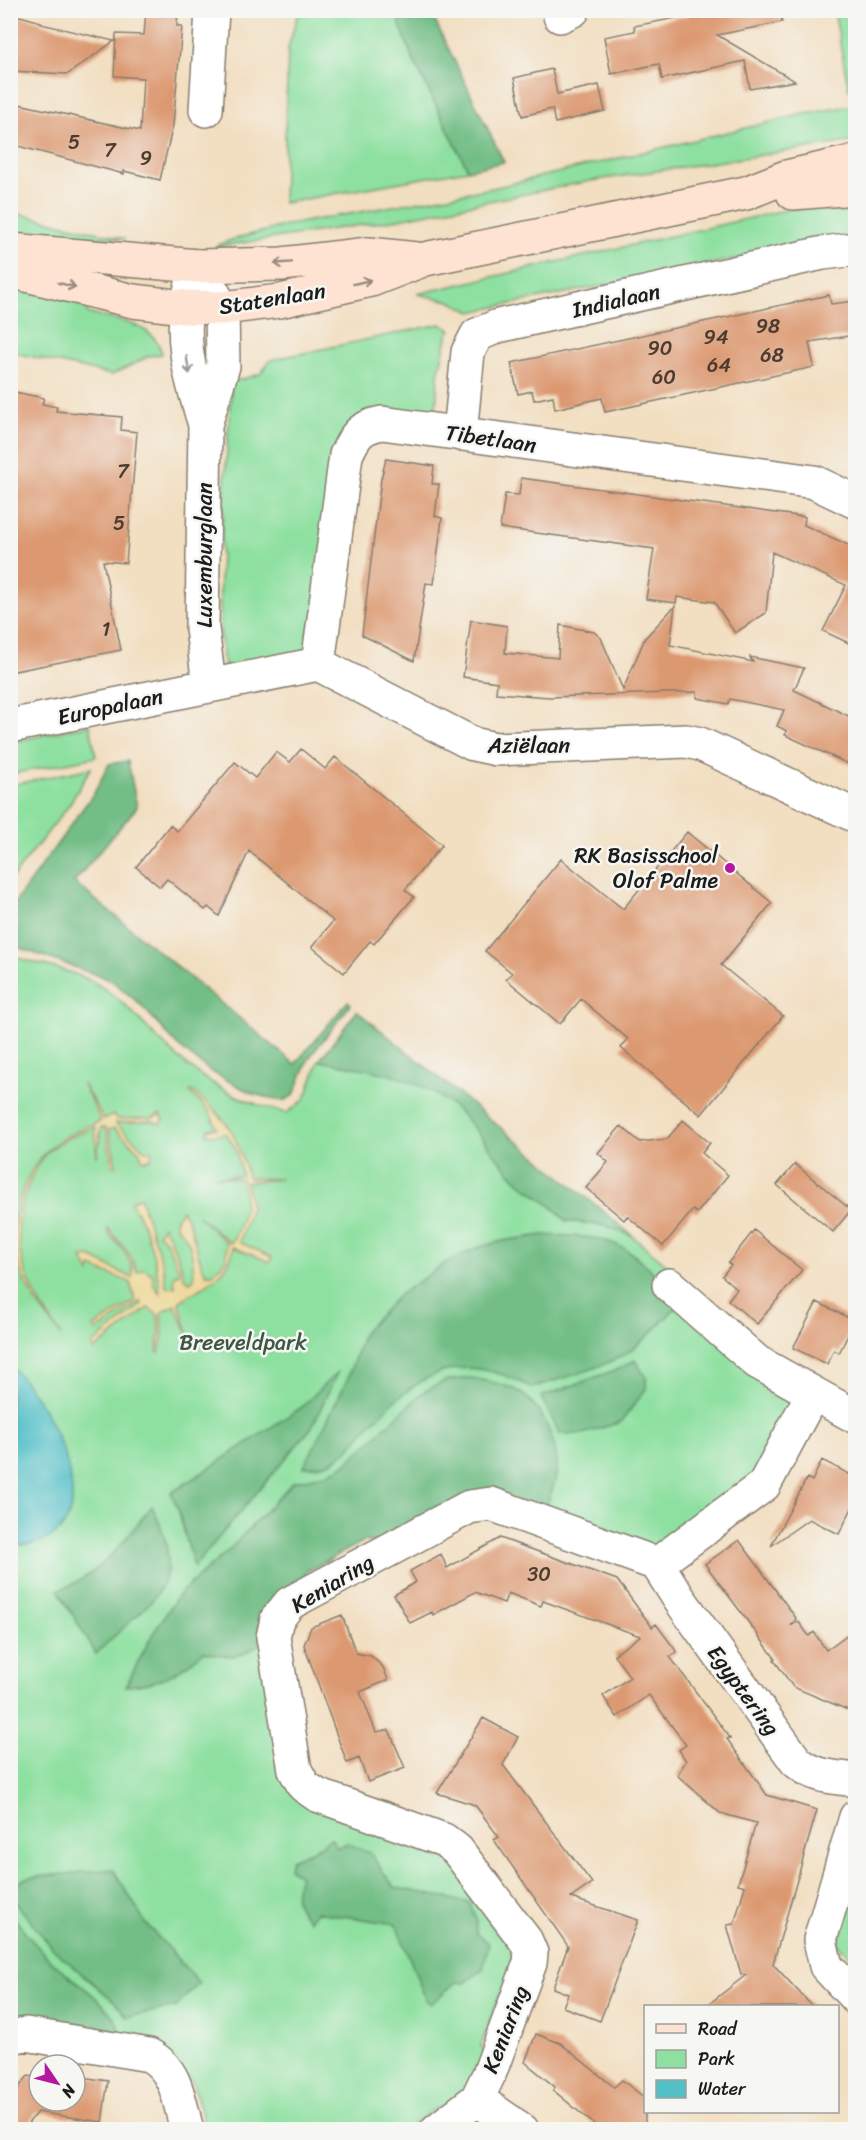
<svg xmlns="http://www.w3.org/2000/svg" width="866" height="2140" viewBox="0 0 866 2140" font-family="Sriracha,sans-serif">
	<rect width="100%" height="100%" fill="#f6f6f2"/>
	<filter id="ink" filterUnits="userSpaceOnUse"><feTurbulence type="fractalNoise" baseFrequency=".0167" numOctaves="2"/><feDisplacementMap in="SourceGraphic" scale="12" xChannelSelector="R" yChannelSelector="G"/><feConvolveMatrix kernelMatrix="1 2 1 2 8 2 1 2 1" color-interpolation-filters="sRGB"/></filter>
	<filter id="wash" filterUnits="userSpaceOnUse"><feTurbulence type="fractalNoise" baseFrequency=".008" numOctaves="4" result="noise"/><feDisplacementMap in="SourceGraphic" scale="24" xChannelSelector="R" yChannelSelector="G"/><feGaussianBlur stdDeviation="1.35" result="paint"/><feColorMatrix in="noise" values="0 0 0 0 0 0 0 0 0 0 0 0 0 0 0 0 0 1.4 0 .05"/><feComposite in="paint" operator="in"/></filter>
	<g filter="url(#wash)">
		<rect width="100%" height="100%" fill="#f2dec0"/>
		<path fill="#8ee0a0" stroke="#557e5e" stroke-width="1.5" d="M299,11H395L412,57L468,170L283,203L288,48Z
			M834,11H855V88L849,90Z
			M855,105V141L590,181L394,220L215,247C227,238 264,233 282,226L493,188L800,115Z
			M855,203V235L471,312L450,301L417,294L790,209Z
			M11,212L125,239L11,237Z
			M11,283L89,304L87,313C115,321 154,321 162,354L149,356L112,375L11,352Z
			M440,324L451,330L448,333L438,375L436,411L369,412L307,654L225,667C219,640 220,613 220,585C221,517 227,450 232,382L260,374L271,360Z
			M90,725L96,757L11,774V742Z
			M91,768L69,805L12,878L11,785Z
			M11,956C41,965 79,971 105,989C126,1003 141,1022 158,1039C196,1077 234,1101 287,1113L305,1099L319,1061L357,1011L671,1268L656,1286L793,1400L757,1481L653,1548L496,1497L380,1544L364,1541L307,1571L301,1587L287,1595L286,1769L440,1847L518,1944L512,1989L500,1994L481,2045L486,2057L478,2080L448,2110L436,2108L405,2129H202L205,2125L191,2078L11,2028Z
			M855,1889V1961L837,1944Z"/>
		<path fill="#72be86" stroke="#476d51" stroke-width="1.5" d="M395,11H430L504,162L468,170L412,57Z
			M128,761L137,807L74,882L295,1064L348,1001L351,1004L309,1058L294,1095L284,1101L253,1094L210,1071L177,1045L141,1005L111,980L11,945V908L94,793L109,764Z
			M357,1011L608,1215L634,1237L607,1226L566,1221C552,1203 533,1195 517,1180C496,1159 481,1133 460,1113C423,1076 368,1069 319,1061Z
			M543,1235C562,1236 584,1235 603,1240C636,1248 660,1278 678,1305C663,1321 648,1338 630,1351C602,1369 564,1377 532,1388C457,1347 418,1374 364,1431C354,1442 345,1455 331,1462C323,1466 312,1466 304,1467L348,1378L363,1333L399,1295L450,1260L480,1247L502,1241Z
			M635,1360L646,1377V1389L621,1422L582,1434H560L541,1397L621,1368Z
			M338,1371L312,1427L194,1567L177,1506L171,1493L302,1407Z
			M471,1378C486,1381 502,1383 516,1390C540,1403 556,1438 557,1465C557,1481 549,1498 543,1514L496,1497L380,1544L364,1541L307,1571C297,1600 266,1654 232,1656C223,1656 212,1653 203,1652C178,1674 160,1684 126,1686L152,1635L180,1593L230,1549L293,1482L327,1474L346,1464L423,1392L447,1380Z
			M152,1506C193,1591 148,1599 96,1654L58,1590C102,1576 124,1540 152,1506Z
			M331,1838L337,1848L347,1843L370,1853L394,1887L470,1903L476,1920V1933L489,1943L483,1969L465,1983L456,1982L431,2004L426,2000L396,1924L316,1912L309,1920C294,1906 292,1896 300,1876L289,1868L291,1859L313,1850Z
			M113,1869L145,1922L199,1983L176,2007L127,2017L116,2003L53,1949L11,1897V1887L26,1878Z
			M10,1913C23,1929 36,1946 50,1960C75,1983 119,2007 123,2041L11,2028Z"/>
		<path fill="#eeda9e" stroke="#857b5d" stroke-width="1.5" d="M82,1083L104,1119L115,1115L117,1119L152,1118L160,1114L164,1119L160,1124L153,1121L115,1123L146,1151H152L151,1159L143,1160L139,1151L114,1128L109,1130L116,1167L112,1166L106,1128H101L97,1157L95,1127C79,1134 56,1141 44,1156C35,1167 29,1183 24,1197C7,1250 31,1294 62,1336C25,1290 1,1255 21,1195C28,1174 38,1157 56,1143C70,1133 85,1128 101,1121Z
			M192,1091C229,1120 236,1132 248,1178L281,1179L246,1182L251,1207L239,1242L272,1257L270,1262L233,1247C231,1276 201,1287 179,1302L189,1336L175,1305L161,1313L163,1334L159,1353L157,1352L160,1333L158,1315L148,1308L94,1350L92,1345L142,1304L141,1301L96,1331L94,1327L135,1301L130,1282L91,1267L90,1273L82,1258L90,1257L132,1278C136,1261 117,1244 108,1232V1228L131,1257L137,1272L144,1269L153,1275L154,1286L160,1293C157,1263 148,1226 130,1202L140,1197L163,1266L166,1287H175L174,1276L180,1272L166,1241L158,1234L163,1226C171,1241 181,1260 184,1278L190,1282L194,1279C193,1266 193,1247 185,1236C179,1229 176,1229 175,1220L182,1210C195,1227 194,1253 206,1274H213L226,1259L227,1243L198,1216L231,1243C244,1220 247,1205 242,1179L213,1176H242L236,1149L226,1134L207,1135L208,1129L217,1128L209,1111L190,1092Z"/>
		<path fill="#52c0c7" stroke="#376e72" stroke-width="1.5" d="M10,1366C43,1394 102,1502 54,1535C40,1544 27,1547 11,1544Z"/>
		<g id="blocks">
			<path fill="#dc986f" d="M146,10H178L177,26H182L173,125L160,180L124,171V174L10,144V102L140,131L143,78L114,76L116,34L144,35Z
				M686,10H780L782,22L717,35L795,81L750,89L745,61L662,79L659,64L611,74L604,37L635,31L634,26L687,16Z
				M10,13L41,22V24L114,41L68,74L10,71Z
				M552,69L557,94L599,85L605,111L555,123L552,109L522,116L514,78Z
				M829,295L831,304L855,301V335L809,342L814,367L605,412L602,398L555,409L553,396L534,400L532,391L518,394L511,363Z
				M10,391L44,398L42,404L57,407L56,411L122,417L121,430L137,432L126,563L103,561L121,650L10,672Z
				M386,459L434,466L432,484H439L435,516L442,518L434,584L426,583L414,661L362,635L381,479Z
				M521,478L805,517L804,525L855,548V646L823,631L846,585L772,552L766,613L735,633L714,602L677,597L676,603L646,599L654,549L500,528L505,494L519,495Z
				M675,606L670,645L753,662L750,657L804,668L794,690L855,719V767L785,735L787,731L777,726L784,710L730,699L728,704L697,698V692L549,697L509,694L496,693L497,682L463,677L471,620L507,626L505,653L558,658L560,625L594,632L601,638L623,690L645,638Z
				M301,749L325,769L335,757L442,845L405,890L414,897L374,944L370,941L344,973L312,947L333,921L249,851L219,916L208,907L205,910L167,879L160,887L136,867L170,825L177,831L235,762L255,778L276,752L290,762Z
				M687,832L772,903L721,965L783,1016L701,1115L621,1048L628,1039L581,999L560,1024L506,979L512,973L485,951L561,859L623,909Z
				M683,1120L710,1143L702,1153L728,1175L697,1213L693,1210L663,1246L627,1216L624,1220L586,1188L608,1162L598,1153L621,1126L640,1142L667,1139Z
				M795,1164L851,1210L833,1232L777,1185Z
				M754,1230L802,1270L757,1324L728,1300L737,1289L722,1276L731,1265L728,1263Z
				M817,1302L855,1321L839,1353L834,1350L827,1364L793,1348Z
				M822,1460L855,1477V1502L839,1534L809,1519L771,1546L807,1478L812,1481Z
				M500,1538L617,1580L652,1627L656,1624L677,1652L670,1657L730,1738L727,1739L767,1795L817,1810L773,1964L813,2007H705L746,1975L741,1974L727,1925L734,1924L745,1886L738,1884L756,1823L720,1813L677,1775L686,1761L679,1750L686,1745L649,1695L617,1717L603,1696L630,1677L614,1655L640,1636L543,1601L541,1606L508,1593L504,1603L475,1592L433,1615L432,1612L410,1623L394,1595L416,1582L410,1571L441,1554L447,1568Z
				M739,1540L796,1618L791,1626L798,1621L809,1636L814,1632L826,1650L855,1629V1713L793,1687L774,1660L775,1658L705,1564Z
				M342,1615L356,1653L371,1656L383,1667L388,1680L360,1692L376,1732L389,1730L405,1768L368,1782L359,1758L347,1763L304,1645L311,1627Z
				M483,1718L518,1737L503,1765L592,1883L571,1898L638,1920L600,2021L563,2007L568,1994L553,1988L568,1946L494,1840L499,1837L475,1805L437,1793Z
				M536,2034L560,2043L614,2087L622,2080L645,2098V2130H601L553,2090L555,2087L525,2062Z
				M28,2076L39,2078V2101H75V2076L108,2081L102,2122L37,2112L23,2130H10V2098Z"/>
		</g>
	</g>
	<g filter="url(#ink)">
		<use href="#blocks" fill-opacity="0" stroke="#877d6e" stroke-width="1.5"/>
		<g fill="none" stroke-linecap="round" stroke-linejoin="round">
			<defs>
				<path id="street" d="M560,16L573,10
					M206,110L212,10
					M198,266L222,308L223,366L205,425L202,628L209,685
					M193,281C176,333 190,375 205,425
					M460,434L468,352L477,335L498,326L823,253L856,249
					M318,664L346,455C355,435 360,427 382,423L814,482L856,502
					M10,726L318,664L473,744L496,749L686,741L700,744L856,816
					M669,1285L757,1362L856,1417
					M657,1564L680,1600L796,1761C814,1777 832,1777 856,1780
					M657,1564L764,1485L813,1393
					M856,1817L820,1940L826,1966L856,1998
					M10,2037L26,2034L149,2055C177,2070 179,2101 187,2130
					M477,2099L522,2130
					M437,2130L477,2099L490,2072L530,1963L531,1953L526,1941L457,1850L444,1840L317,1795L304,1786L295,1770L273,1637L277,1619L290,1603L469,1507L491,1504L657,1564"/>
				<path id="secondary" d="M793,193L856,188
					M10,250L198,266L282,264L369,254L417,259
					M10,271L133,301L184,307L222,308L280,301L371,280L425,259L746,193L786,177L856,161"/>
			</defs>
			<use href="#street" stroke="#877d6e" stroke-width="36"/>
			<use href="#secondary" stroke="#877d6e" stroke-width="36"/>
			<use href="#street" stroke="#fff" stroke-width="33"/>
			<use href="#secondary" stroke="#fee3d2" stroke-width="33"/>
		</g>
		<defs><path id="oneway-shaft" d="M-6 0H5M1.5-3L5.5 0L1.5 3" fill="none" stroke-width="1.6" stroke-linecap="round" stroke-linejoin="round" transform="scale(1.5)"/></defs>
		<g stroke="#988980">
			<use href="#oneway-shaft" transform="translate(283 263) rotate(176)"/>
			<use href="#oneway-shaft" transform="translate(362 282) rotate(-13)"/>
			<use href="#oneway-shaft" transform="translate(67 285) rotate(14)"/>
		</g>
		<use stroke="#999" href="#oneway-shaft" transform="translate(188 365) rotate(80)"/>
	</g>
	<circle fill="#b5179e" stroke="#f6f6f2" stroke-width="2" cx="730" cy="868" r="6"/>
	<g text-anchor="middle" stroke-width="5" stroke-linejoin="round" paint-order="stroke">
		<g font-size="20" fill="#4c3b31">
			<text x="74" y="149">5</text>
			<text x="110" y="157">7</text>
			<text x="146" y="165">9</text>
			<text x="768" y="333">98</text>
			<text x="716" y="344">94</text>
			<text x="660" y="355">90</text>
			<text x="772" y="362">68</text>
			<text x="719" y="372">64</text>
			<text x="664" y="384">60</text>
			<text x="123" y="478">7</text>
			<text x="119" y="530">5</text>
			<text x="106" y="636">1</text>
			<text x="539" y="1581">30</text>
		</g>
		<g font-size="22" fill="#1c1c1c" stroke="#f6f6f2">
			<text transform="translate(272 298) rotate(-9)" y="8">Statenlaan</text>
			<text transform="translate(616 300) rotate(-13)" y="8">Indialaan</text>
			<text transform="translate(491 438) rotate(8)" y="8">Tibetlaan</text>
			<text transform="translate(204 555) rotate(-90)" y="8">Luxemburglaan</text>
			<text transform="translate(110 706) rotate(-12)" y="8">Europalaan</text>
			<text x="529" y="753">Aziëlaan</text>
			<text transform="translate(332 1583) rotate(-31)" y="8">Keniaring</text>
			<text transform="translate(744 1690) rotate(54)" y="8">Egyptering</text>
			<text transform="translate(505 2029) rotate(-69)" y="8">Keniaring</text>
		</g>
		<g font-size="22" fill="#1c1c1c" stroke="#f6f6f2" text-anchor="end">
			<text x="718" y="863">RK Basisschool<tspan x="718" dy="25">Olof Palme</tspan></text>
		</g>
		<g font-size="22" fill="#3e5744" stroke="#f6f6f2">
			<text x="243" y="1350">Breeveldpark</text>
		</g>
	</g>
	<rect width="866" height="2140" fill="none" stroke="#f6f6f2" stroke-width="36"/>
	<rect x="644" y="2005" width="195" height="108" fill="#f6f6f2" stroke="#9f9f9c" stroke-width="1.5"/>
	<rect x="656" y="2024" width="30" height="9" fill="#fee3d2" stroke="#9f9f9c" stroke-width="1.5"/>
	<text x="698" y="2035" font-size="18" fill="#1c1c1c">Road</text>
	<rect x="656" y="2050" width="30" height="18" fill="#8ee0a0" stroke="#9f9f9c" stroke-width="1.5"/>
	<text x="698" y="2065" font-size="18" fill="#1c1c1c">Park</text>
	<rect x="656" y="2080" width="30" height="18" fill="#52c0c7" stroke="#9f9f9c" stroke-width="1.5"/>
	<text x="698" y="2095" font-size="18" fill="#1c1c1c">Water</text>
	<g transform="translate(57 2083) rotate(125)"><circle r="28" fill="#f6f6f2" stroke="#9f9f9c" stroke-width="1.5"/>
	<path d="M0-4.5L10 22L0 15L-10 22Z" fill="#b5179e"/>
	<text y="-9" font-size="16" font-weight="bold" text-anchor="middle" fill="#1c1c1c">N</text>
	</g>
</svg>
